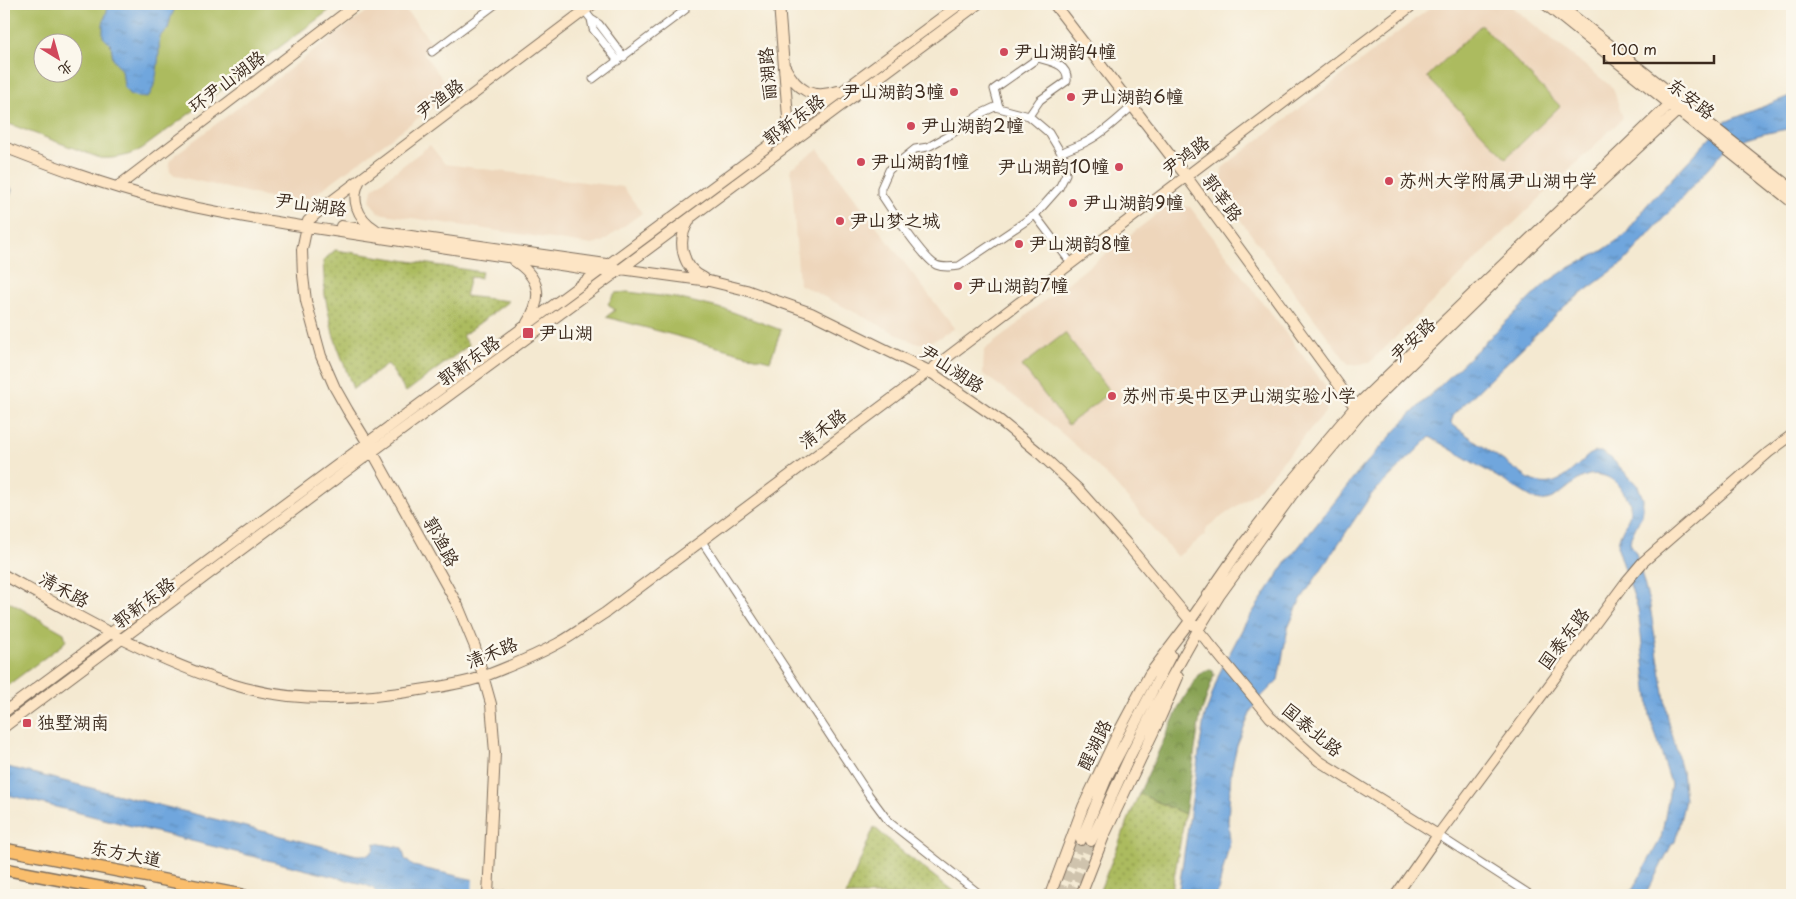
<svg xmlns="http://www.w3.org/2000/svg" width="1796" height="899" viewBox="0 0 1796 899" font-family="'Playpen Sans','LXGW WenKai TC',sans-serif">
	<defs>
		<pattern id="grass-dots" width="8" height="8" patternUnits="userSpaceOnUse" patternTransform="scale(1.25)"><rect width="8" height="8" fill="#acbb5e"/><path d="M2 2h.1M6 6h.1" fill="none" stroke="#8d984d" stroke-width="1.8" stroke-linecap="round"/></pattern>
		<pattern id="forest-crowns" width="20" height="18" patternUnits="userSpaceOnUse" patternTransform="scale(1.25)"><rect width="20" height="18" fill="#89a355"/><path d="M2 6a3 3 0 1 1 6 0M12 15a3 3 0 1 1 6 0" fill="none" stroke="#718546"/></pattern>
		<pattern id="water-ripples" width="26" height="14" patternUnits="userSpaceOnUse" patternTransform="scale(1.25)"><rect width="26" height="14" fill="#6fa6dd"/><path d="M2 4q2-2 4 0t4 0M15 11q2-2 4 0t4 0" fill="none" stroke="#5c87b3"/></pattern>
	</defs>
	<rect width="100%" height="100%" fill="#fbf7ec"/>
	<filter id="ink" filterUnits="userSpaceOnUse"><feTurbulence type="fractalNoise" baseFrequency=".02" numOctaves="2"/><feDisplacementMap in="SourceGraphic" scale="10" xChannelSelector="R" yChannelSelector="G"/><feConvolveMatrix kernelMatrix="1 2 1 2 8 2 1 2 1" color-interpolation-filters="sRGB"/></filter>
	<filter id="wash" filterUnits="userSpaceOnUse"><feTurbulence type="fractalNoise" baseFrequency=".0096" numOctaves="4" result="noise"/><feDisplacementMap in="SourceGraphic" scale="20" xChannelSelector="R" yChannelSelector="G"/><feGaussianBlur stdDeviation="1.12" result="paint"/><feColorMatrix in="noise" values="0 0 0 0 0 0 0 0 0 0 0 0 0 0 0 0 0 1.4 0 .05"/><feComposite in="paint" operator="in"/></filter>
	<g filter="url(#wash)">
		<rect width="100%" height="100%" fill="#f4e9d1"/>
		<path fill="#eed6bb" d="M377,4H401L433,44L423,52L452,93L306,201L293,203L176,176L170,172L169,162L176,154Z
			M1435,4H1508L1613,88L1623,118L1369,363L1349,365L1220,193L1222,168Z
			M430,145L445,164L623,187L642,213L602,242L592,245L378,213L370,201L372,189Z
			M818,149L954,328L937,339L927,343H915L799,284L791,168Z
			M1169,205L1190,207L1328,389L1326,411L1271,475L1255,493L1207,527L1205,535L1177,557L1116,485L1081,450L1044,418L983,374L984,350L1013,328L1031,311Z"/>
		<path fill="url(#grass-dots)" stroke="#74723e" d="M335,250L482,272L480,278L470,277L465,296L509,301L462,336L469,345L406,392L388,364L353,389L333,334L325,295L323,261Z
			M1140,794L1185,814L1171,895H1098L1138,796Z
			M874,827L899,849L958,895H846Z"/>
		<path fill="url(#forest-crowns)" stroke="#62663a" d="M1209,669L1213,671L1214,675L1200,717L1185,814L1140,794L1138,796L1180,705L1198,675Z"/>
		<path fill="#acbb5e" stroke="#74723e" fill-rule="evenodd" d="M4,4H338L143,148C129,156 117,159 100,158L4,122ZM42,42H72V72H42Z
			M1481,25L1560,106L1506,158L1427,77Z
			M628,292L676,298L727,310L781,330L770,361L606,317L615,310L608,304L615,293Z
			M1065,333L1110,392L1068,425L1022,366Z
			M4,599L64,633L66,640L63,644L4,688Z"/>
		<path fill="url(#water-ripples)" stroke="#55687e" d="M109,4H177L171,17L168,29C165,32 162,33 160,37C158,42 160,48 159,53C158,64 156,90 147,98L138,97L129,94L124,87L122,70L113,59L111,45L103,37V24Z
			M1792,95V128C1769,133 1743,136 1724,151L1624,262L1566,305L1454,414L1451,422L1453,425L1529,479C1556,493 1570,471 1589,455L1595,452H1601L1611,458L1638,486L1643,499L1642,514L1631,537L1630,543L1636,553L1650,606L1668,719L1682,771L1685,800L1675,842L1672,844L1646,894L1626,895L1633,889L1661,838L1671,784L1650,716L1638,609L1618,548C1617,531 1633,520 1630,504C1629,498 1623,492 1620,488C1615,480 1609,477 1601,475C1574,469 1563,505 1536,500L1430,437L1371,495L1300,601L1288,628L1278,680L1262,696L1252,709L1237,745L1231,772L1228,821L1230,841L1217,895H1178L1204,719L1219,674L1245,624L1285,564L1361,469L1409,416L1546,283L1567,269L1602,251L1625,235L1646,206L1725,122Z
			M4,185L10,187L12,190L4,214Z
			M4,766L357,855H368L374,850L375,843L402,848L405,859L413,866L541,895H378L373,888L363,884L4,794Z"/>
		<path fill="#f4e9d1" d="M473,878L499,884V895H472Z"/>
	</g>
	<g filter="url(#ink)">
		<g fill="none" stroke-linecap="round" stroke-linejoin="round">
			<path stroke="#cfc3ad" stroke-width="10" stroke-dasharray="10 5" stroke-linecap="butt" d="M1061,895L1081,840
				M1070,895L1091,841"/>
			<defs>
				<path id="street" d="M584,10L591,19L599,24L624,57
					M591,19L593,29L618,61
					M432,52L496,4
					M593,79L685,10
					M999,107L994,89L1038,58C1051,62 1069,64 1067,81L1040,100L1029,116
					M1061,153L1049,133L1029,116L995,107L982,113L953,133L928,147L915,149L889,170L881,188V194C890,208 923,258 936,265C943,268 951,267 959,266L1035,215L1059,188L1066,174L1061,153C1070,148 1076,147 1084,143C1102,135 1118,118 1133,106
					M1035,215L1071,263
					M701,540L869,795L889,822L981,895
					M1438,835L1531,895"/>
				<path id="secondary" d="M779,4L789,130L792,134
					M1054,4L1186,176L1358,411
					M1545,4L1792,202
					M1558,4L1792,189
					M785,67C797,90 812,100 838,91
					M4,147C53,166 103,185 155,198C214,213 274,222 334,231C422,245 511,258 600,271L621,269L709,281L746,290L811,313L929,371L998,419L1037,451L1078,489L1126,543L1270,717L1319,761L1438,835
					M360,180C350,199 357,218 375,229
					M117,187L357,4
					M689,221C676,241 682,268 704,278
					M341,226L613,265
					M513,260C540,277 544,297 527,323
					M4,575C78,616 151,659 231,684C294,704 362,700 426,689C445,686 466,683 485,676C508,667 535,656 557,644C574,635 589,623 605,613L929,371L1414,4
					M4,712L960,4
					M4,727L365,457L621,269L978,4
					M1081,840L1108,775L1171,655
					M1091,841L1129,758L1156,705L1198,630L1219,596L1292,495L1361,413L1540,238L1685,104
					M488,895L495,753L491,704L475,647L458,606L367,442L348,411L335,388L321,356L306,301L303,276L302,250L308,221L325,206L593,4
					M1050,895L1083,807L1117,735L1149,675L1190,621L1244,543L1285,490L1355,407L1677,97
					M1081,895L1104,836L1161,716L1178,677
					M1396,895L1438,835L1626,582L1643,562L1769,452L1792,435"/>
				<path id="primary" d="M4,849L242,895
					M4,869L140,895"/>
			</defs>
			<use href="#street" stroke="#7c6d5d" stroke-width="9"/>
			<use href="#secondary" stroke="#7c6d5d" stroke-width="12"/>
			<use href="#primary" stroke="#7c6d5d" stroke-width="14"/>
			<use href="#street" stroke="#fff" stroke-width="7"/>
			<use href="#secondary" stroke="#fde5c5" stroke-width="10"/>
			<use href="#primary" stroke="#fabe6d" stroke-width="11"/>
		</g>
	</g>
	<g fill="#d1495b" stroke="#fbf7ec" stroke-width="2">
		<circle cx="1004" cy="52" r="5"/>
		<circle cx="954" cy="92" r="5"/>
		<circle cx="1071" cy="97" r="5"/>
		<circle cx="911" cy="126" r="5"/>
		<circle cx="861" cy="162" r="5"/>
		<circle cx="1119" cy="167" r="5"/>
		<circle cx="1389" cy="181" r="5"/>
		<circle cx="1073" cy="203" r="5"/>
		<circle cx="840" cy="221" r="5"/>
		<circle cx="1019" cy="244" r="5"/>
		<circle cx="958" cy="286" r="5"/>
		<rect x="522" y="327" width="12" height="12" rx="2.5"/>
		<circle cx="1112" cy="396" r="5"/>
		<rect x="22" y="718" width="10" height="10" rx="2.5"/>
	</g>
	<g text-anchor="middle" stroke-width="5" stroke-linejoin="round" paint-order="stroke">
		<g font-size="18" fill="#3b2a1e" stroke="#fbf7ec" text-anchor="start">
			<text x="1014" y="58">尹山湖韵4幢</text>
			<text x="944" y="98" text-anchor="end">尹山湖韵3幢</text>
			<text x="1081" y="103">尹山湖韵6幢</text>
			<text x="921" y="132">尹山湖韵2幢</text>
			<text x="871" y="168">尹山湖韵1幢</text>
			<text x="1109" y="173" text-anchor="end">尹山湖韵10幢</text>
			<text x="1399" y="187">苏州大学附属尹山湖中学</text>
			<text x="1083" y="209">尹山湖韵9幢</text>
			<text x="850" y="227">尹山梦之城</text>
			<text x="1029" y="250">尹山湖韵8幢</text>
			<text x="968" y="292">尹山湖韵7幢</text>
			<text x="539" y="339">尹山湖</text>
			<text x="1122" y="402">苏州市吴中区尹山湖实验小学</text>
			<text x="37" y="729">独墅湖南</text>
		</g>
		<g font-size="18" fill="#3b2a1e" stroke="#fbf7ec">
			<text transform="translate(768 74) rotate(-95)" y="6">丽湖路</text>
			<text transform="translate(227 82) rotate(-37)" y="6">环尹山湖路</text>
			<text transform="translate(440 99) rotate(-37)" y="6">尹渔路</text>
			<text transform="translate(1691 99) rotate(38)" y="6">东安路</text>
			<text transform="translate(794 120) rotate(-37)" y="6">郭新东路</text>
			<text transform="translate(1186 156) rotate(-37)" y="6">尹鸿路</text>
			<text transform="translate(1222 198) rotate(54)" y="6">郭莘路</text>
			<text transform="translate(311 205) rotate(8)" y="6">尹山湖路</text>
			<text transform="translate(1413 340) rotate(-44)" y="6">尹安路</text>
			<text transform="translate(469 361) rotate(-36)" y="6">郭新东路</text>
			<text transform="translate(952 369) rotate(33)" y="6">尹山湖路</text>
			<text transform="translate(823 429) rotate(-37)" y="6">清禾路</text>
			<text transform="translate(441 542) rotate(61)" y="6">郭渔路</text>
			<text transform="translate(64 590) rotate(29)" y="6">清禾路</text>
			<text transform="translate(144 603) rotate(-37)" y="6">郭新东路</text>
			<text transform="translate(1564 639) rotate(-53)" y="6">国泰东路</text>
			<text transform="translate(492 653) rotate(-22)" y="6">清禾路</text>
			<text transform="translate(1312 730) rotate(40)" y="6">国泰北路</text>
			<text transform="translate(1095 745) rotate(-64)" y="6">醒湖路</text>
			<text transform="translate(126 854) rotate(11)" y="6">东方大道</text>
		</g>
	</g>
	<rect width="1796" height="899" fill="none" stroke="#fbf7ec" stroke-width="20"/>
	<g transform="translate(58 58) rotate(143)"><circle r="24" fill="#fbf7ec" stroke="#aea59a"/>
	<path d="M0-4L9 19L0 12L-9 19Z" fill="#d1495b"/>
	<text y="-8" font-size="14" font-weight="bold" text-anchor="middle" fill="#3b2a1e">北</text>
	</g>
	<path d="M1604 55v8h110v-8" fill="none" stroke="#3b2a1e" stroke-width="2.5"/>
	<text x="1611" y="55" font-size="15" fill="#3b2a1e" stroke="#fbf7ec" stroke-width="4" paint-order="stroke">100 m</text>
</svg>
